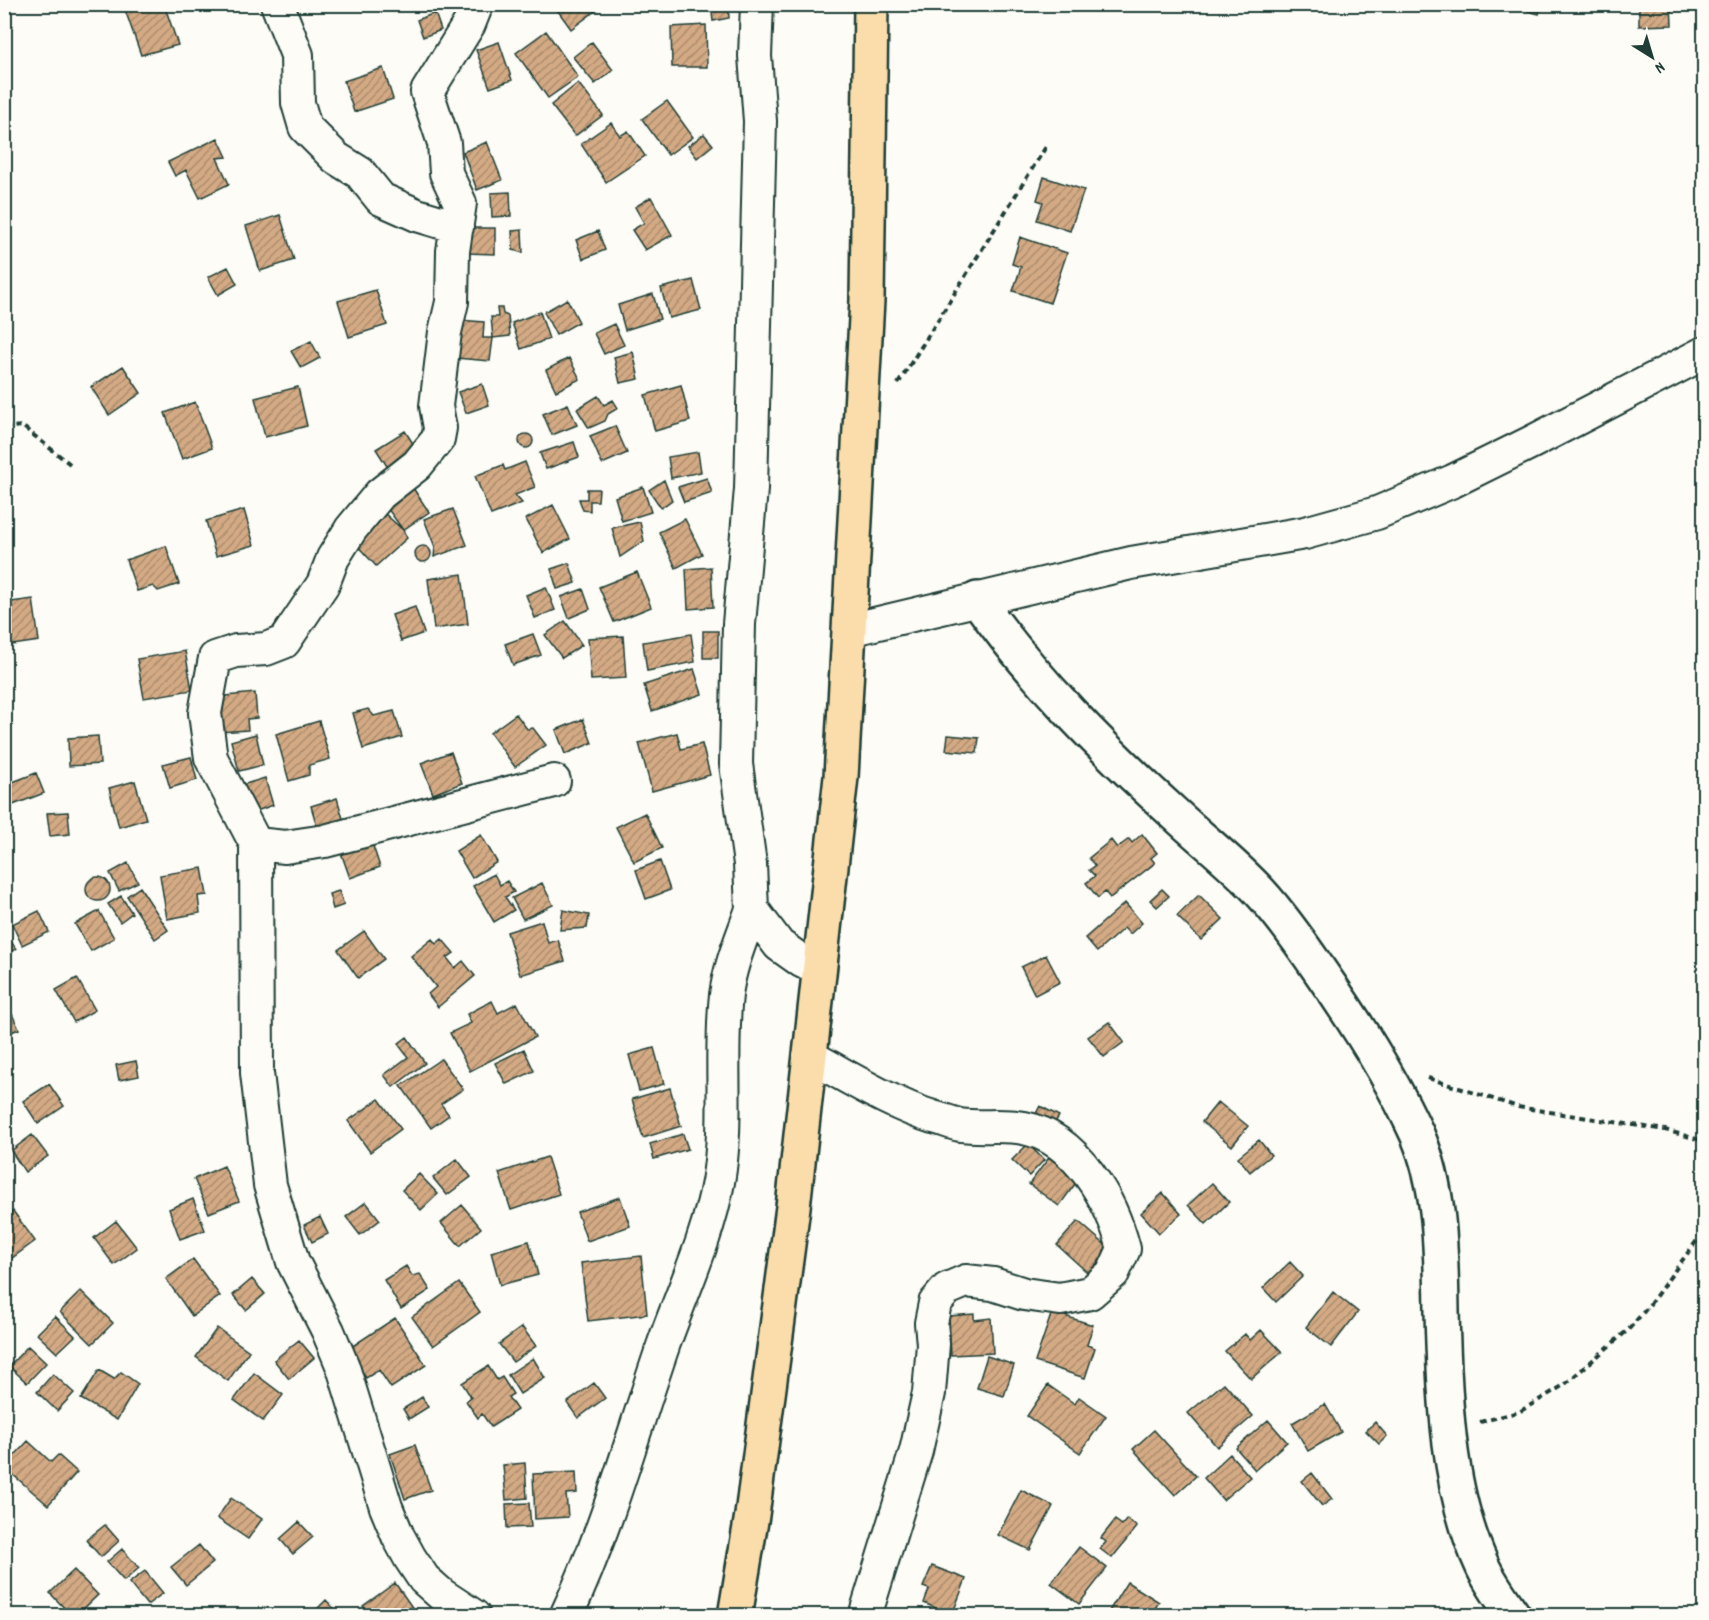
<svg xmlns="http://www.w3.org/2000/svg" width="1709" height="1620" viewBox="0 0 1709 1620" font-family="Dekko,sans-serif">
	<defs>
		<pattern id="building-hatch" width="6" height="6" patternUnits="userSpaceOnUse" patternTransform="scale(1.5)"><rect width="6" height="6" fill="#d4aa85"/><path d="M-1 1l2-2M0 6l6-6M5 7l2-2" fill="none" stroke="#ab8c6e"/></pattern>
	</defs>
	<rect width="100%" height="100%" fill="#fdfcf7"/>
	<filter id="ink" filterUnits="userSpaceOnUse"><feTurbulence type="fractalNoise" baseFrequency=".0167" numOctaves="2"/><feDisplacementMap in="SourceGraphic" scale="12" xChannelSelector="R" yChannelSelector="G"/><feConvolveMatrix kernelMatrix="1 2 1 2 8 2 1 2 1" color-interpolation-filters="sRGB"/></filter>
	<g filter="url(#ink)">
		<path fill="url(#building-hatch)" stroke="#1f3d34" stroke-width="1.5" d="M123,4H164L178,45L141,55Z
			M553,4H594L598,9L571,29Z
			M711,4H728L729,18L713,21Z
			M1519,4H1542L1539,14L1518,8Z
			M1639,4H1671L1672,25L1639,26Z
			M435,13L441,30L423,37L417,20Z
			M706,25L707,67H672L671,27Z
			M546,31L578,77L548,98L516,53Z
			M499,42L512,80L490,88L476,50Z
			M592,42L613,70L595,84L573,57Z
			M383,68L393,99L354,112L344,81Z
			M578,83L603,115L575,136L551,105Z
			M667,101L693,137L668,155L642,119Z
			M611,123L620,136L628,131L645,156L606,182L581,144Z
			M704,134L713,145L697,158L688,146Z
			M218,138L227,157L217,158L229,184L200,198L186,170L175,176L168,162Z
			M487,142L502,180L477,190L463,152Z
			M1044,177L1084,190L1070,231L1037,220L1043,202L1037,200Z
			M510,192L511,216L492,217L491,193Z
			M651,197L672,235L645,250L632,230L644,223L635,207Z
			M280,215L294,260L260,271L246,226Z
			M466,228H495V254L465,253Z
			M522,230L523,253L513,250L512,231Z
			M598,231L605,250L583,259L576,240Z
			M1020,237L1067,253L1050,303L1013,291L1021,267L1012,264Z
			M228,267L237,284L218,295L208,277Z
			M693,280L701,310L669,318L661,288Z
			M376,290L387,325L349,337L338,301Z
			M653,294L660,319L625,330L618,305Z
			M567,299L579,322L556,335L544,312Z
			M497,308H502L503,314L508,316L510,336L493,338L491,317H498Z
			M540,312L549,339L521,349L512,323Z
			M459,320L484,322L483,338H493L490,361L456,358Z
			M614,324L624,345L604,354L594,333Z
			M311,341L320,358L301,368L291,351Z
			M633,352L639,379L620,383L614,357Z
			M569,358L580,379L556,391L546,370Z
			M123,366L141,393L109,415L91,387Z
			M482,384L489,405L466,413L458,392Z
			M681,385L690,421L655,431L645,395Z
			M298,387L307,426L265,437L255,398Z
			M598,396L604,405L613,400L618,408L608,414L605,421L589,428L577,409Z
			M195,402L212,448L182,459L165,413Z
			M568,404L577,425L552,435L543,414Z
			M615,426L627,453L602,464L590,436Z
			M405,431L421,456L392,474L376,449Z
			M519 441a7 7 0 1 1 14 0a7 7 0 1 1-14 0Z
			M574,442L579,457L546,469L540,453Z
			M698,452L701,472L671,478L668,457Z
			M525,462L535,487L515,495L522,503L491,515L475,476L503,465L505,470Z
			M707,478L712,493L684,502L678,487Z
			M664,480L672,500L661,508L649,490Z
			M411,485L429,512L403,530L385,505Z
			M643,487L651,512L622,521L615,497Z
			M587,489H599L598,501H590V511L583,510L579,499H587Z
			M553,505L570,539L543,553L526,519Z
			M453,509L467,545L434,557L435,547L424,519Z
			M244,510L254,545L216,556L206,521Z
			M384,513L403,530L407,538L376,566L353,541Z
			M685,519L702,554L676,568L659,532Z
			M640,522L644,541L620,557L612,528Z
			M166,546L179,584L158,591L153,586L137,591L126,560Z
			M415 554a8 8 0 1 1 16 0a8 8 0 1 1-16 0Z
			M569,563L576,583L557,589L551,569Z
			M711,567L713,607L688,609L686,569Z
			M637,572L651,607L614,622L599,587Z
			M462,574L468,624L434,629L428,579Z
			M546,587L555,610L535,618L526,595Z
			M583,589L590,609L569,618L561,597Z
			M33,599L39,641L6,646L4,603Z
			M415,607L424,633L401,641L392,615Z
			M565,621L582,645L562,658L545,635Z
			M703,631H718V658H703Z
			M533,634L541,655L513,665L505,644Z
			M691,634L695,662L647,671L643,642Z
			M623,636L626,678L591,680L588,638Z
			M185,651L192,690L144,698L137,659Z
			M694,669L702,694L652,711L644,685Z
			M255,693L257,718L247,719L248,730L219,732L216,697Z
			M368,709L374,716L394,711L402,737L363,749L353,713Z
			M516,714L527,729L533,728L546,745L515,767L490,733Z
			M583,719L592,743L565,754L556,730Z
			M319,721L330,759L309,765V775L289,781L276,734Z
			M677,733L681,749L702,744L710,775L652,791L639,743Z
			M256,734L263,765L239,771L231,741Z
			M948,735L979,738L977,753L946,750Z
			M98,736L100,764L69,766L68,738Z
			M451,752L462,783L433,794L421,763Z
			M191,757L197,780L170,788L163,764Z
			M36,773L44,793L13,805L5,785Z
			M265,778L273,805L251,813L242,785Z
			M135,781L146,819L119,827L109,788Z
			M337,798L344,822L318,830L311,806Z
			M68,812L70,834L50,836L47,813Z
			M645,813L662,848L634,862L616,827Z
			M1142,834L1157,853L1151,858L1155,863L1110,898L1105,892L1098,898L1086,883L1095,876L1089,870L1095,866L1089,858L1111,840L1117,848L1129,839L1132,843Z
			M481,835L497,862L472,878L456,851Z
			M370,837L380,867L350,878L339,847Z
			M660,861L670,890L646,899L636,870Z
			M128,863L138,882L119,891L110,873Z
			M202,868L207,895L198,896L200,913L167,919L160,875Z
			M494,874L500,885L507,881L514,892L505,897L514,910L494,922L473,886Z
			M86 889a12 12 0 1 1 24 0a12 12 0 1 1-24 0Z
			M542,883L553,905L523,919L512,898Z
			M140,887L168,930L155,939L127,896Z
			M1162,889L1169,896L1157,907L1150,900Z
			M339,891L344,905L333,909L329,894Z
			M1199,895L1223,919L1201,940L1177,916Z
			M121,896L132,913L120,922L108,904Z
			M1125,903L1142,923L1130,934L1124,928L1097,952L1085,938Z
			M563,910L589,915L587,928L560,930Z
			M39,911L49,932L22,945L12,924Z
			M99,911L114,938L91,951L75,924Z
			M542,921L548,943L558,940L565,961L520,975L507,932Z
			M4,931L16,949L4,956Z
			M364,931L384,959L358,978L338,950Z
			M432,939L436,944L442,939L454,953L447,958L455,968L463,961L475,976L438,1007L428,994L436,987L411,956Z
			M1046,955L1060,982L1035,995L1021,967Z
			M77,978L95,1010L74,1022L56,990Z
			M4,997L19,1029L4,1035Z
			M492,1001L498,1013L517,1003L535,1037L470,1071L450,1033L471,1023L467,1014Z
			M1109,1022L1124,1042L1104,1057L1088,1037Z
			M407,1037L425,1063L393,1087L384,1075L408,1057L398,1044Z
			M654,1048L664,1084L639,1091L629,1055Z
			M524,1049L534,1071L506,1084L495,1063Z
			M441,1059L463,1089L441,1104L449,1115L431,1128L401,1086Z
			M136,1061L139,1076L119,1080L116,1065Z
			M49,1084L64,1106L38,1124L23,1101Z
			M670,1088L681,1126L643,1138L632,1099Z
			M379,1099L401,1129L370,1152L348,1121Z
			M1218,1102L1248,1126L1232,1146L1202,1122Z
			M1040,1106L1059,1116L1050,1131L1032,1121Z
			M683,1134L688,1149L654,1159L650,1144Z
			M32,1135L48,1156L25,1172L11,1151Z
			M1259,1140L1271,1155L1250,1172L1238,1157Z
			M1028,1144L1044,1160L1029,1176L1012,1160Z
			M1051,1155L1081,1176L1059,1206L1029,1184Z
			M547,1157L559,1194L511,1210L499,1173Z
			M457,1159L471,1177L447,1195L433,1178Z
			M224,1166L239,1201L209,1213L194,1179Z
			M419,1174L438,1194L421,1210L402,1190Z
			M1212,1183L1229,1202L1206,1224L1188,1205Z
			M1163,1193L1181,1214L1159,1233L1141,1213Z
			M620,1197L630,1226L587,1241L577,1212Z
			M193,1199L205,1230L180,1239L169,1209Z
			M366,1202L380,1220L360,1235L346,1217Z
			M462,1205L481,1228L460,1246L441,1223Z
			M13,1211L35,1241L4,1264V1218Z
			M320,1217L328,1234L312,1242L304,1225Z
			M116,1221L137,1248L114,1265L94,1238Z
			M1078,1221L1110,1249L1088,1273L1057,1245Z
			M529,1241L538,1275L500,1285L491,1252Z
			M641,1256L647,1314L588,1321L581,1263Z
			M193,1259L220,1296L192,1316L166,1279Z
			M1290,1262L1303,1276L1276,1302L1263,1288Z
			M406,1266L412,1276L420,1274L430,1290L401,1309L384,1280Z
			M252,1279L265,1294L246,1310L233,1295Z
			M459,1283L480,1312L433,1346L412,1317Z
			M81,1291L113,1323L92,1344L60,1312Z
			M1333,1292L1358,1312L1331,1347L1306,1327Z
			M1052,1312L1093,1325L1087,1345L1095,1348L1085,1378L1035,1362Z
			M974,1314V1320L991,1318L993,1353L951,1355L949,1316Z
			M55,1316L75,1336L57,1353L37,1334Z
			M395,1318L426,1365L391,1388L379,1370L366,1378L348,1349Z
			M522,1327L536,1346L513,1362L499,1344Z
			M217,1328L249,1351L228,1381L196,1357Z
			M1261,1330L1282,1352L1251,1379L1225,1351L1245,1334L1250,1340Z
			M299,1340L314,1358L289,1379L274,1360Z
			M28,1346L46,1363L27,1383L9,1366Z
			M987,1356L1014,1365L1004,1396L977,1388Z
			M533,1358L545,1378L520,1394L508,1375Z
			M488,1366L497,1380L502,1377L513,1394L508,1397L517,1410L491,1427L482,1414L478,1418L466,1401L471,1397L462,1383Z
			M99,1370L114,1379L121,1372L138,1384L117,1420L81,1399Z
			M254,1373L283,1395L263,1421L234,1400Z
			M53,1374L74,1393L57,1411L37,1392Z
			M594,1383L605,1398L578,1418L567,1403Z
			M1224,1383L1253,1416L1217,1447L1188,1413Z
			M1048,1385L1075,1404L1079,1397L1106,1416L1080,1453L1027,1416Z
			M422,1397L428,1407L409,1419L403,1409Z
			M1325,1404L1341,1432L1308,1451L1292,1423Z
			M1268,1420L1287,1442L1255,1470L1236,1448Z
			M1375,1422L1387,1436L1379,1444L1366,1431Z
			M1154,1430L1196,1476L1175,1495L1133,1449Z
			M28,1441L51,1462L58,1455L77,1472L48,1505L4,1467Z
			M415,1445L431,1490L405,1499L390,1454Z
			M1230,1454L1250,1477L1223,1500L1204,1478Z
			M525,1463L527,1498L506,1500L503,1465Z
			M576,1472L577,1493L566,1494L568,1517L535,1519L533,1474Z
			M1312,1473L1332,1499L1322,1506L1302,1481Z
			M1021,1490L1053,1506L1030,1550L998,1535Z
			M231,1498L262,1519L248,1539L217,1518Z
			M529,1503L531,1527L507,1528L506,1504Z
			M1127,1519L1137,1527L1112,1558L1100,1549L1106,1542L1101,1538L1115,1520L1122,1525Z
			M299,1522L313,1537L293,1554L280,1539Z
			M105,1525L119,1541L101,1557L86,1540Z
			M199,1545L213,1563L186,1585L171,1567Z
			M1079,1547L1107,1568L1079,1604L1051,1583Z
			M122,1549L139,1568L124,1581L107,1562Z
			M932,1566L966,1579L952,1615L924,1603L929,1589L923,1587Z
			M74,1570L98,1595L76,1616H72L50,1593Z
			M145,1571L163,1593L147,1605L129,1583Z
			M1127,1582L1159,1602L1150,1616H1106Z
			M395,1583L414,1610L406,1616H370L363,1606Z
			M326,1600L341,1616H310Z"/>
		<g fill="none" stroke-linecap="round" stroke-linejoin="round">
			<defs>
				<path id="street" d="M277,4L297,55L298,103L305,127L336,158L360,173L381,199L417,215L457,227
					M757,4L755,56L760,121L751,489L739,624L736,764L750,864L752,909L779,945L803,962L820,958
					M849,630L1131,563L1305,533L1377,513L1453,481L1532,442L1704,353
					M256,844L285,847L325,841L554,781
					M809,1056C849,1077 891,1104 933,1117C942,1119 951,1123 960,1125C981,1128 1003,1124 1024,1128C1077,1138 1112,1202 1124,1249L1113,1273L1090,1293L1060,1299L1024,1294L993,1284L966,1281L947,1289L935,1303L931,1323L933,1344L929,1393L916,1451L865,1616
					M474,1616L442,1595L424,1579L410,1558L398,1536L386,1507L343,1367L328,1331L293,1262L270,1185L257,1073L256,844L211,758L205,713L215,658L236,651L266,649L284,642L323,584L333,558L351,529L380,494L417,465L438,439L440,428L436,406L445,332L452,302L453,251L460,203L446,173L444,143L427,92L469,24L477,4
					M566,1616C607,1529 632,1436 663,1346C682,1292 708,1238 718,1182C729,1120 719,1057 726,995C730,964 742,938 752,909"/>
				<path id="secondary" d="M977,599C1034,680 1103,749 1176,815C1204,841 1234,864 1260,892C1283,917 1303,946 1322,974C1357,1024 1391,1077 1417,1134C1441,1189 1441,1252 1442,1311C1444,1393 1447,1490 1482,1565C1490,1583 1502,1599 1514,1616"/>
				<path id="highway" d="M735,1616L752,1515L793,1207L841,777L867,300L871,4"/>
			</defs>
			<use href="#street" stroke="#1f3d34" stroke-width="36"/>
			<use href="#secondary" stroke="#1f3d34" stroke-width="38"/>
			<use href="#highway" stroke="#1f3d34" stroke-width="38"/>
			<path stroke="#1f3d34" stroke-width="4" stroke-dasharray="6 4.5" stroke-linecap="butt" d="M898,384L1047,145
				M4,428L22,426L70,464
				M1428,1078L1518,1107L1665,1130L1704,1141
				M1480,1422L1519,1412L1564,1385L1629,1329L1647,1308L1704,1231"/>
			<use href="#street" stroke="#fdfcf7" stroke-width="32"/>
			<use href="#secondary" stroke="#fdfcf7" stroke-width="33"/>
			<use href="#highway" stroke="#fbddab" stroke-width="33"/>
		</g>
	</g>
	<rect width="1709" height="1620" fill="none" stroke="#fdfcf7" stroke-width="24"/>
	<rect x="12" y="12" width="1685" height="1596" fill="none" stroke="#1f3d34" stroke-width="2" filter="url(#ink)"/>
	<g transform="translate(1652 57) rotate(143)" stroke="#fdfcf7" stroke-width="4.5" paint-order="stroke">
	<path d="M0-4.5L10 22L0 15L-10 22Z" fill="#1f3d34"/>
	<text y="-9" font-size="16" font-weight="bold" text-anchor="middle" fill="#1f3d34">N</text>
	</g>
</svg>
